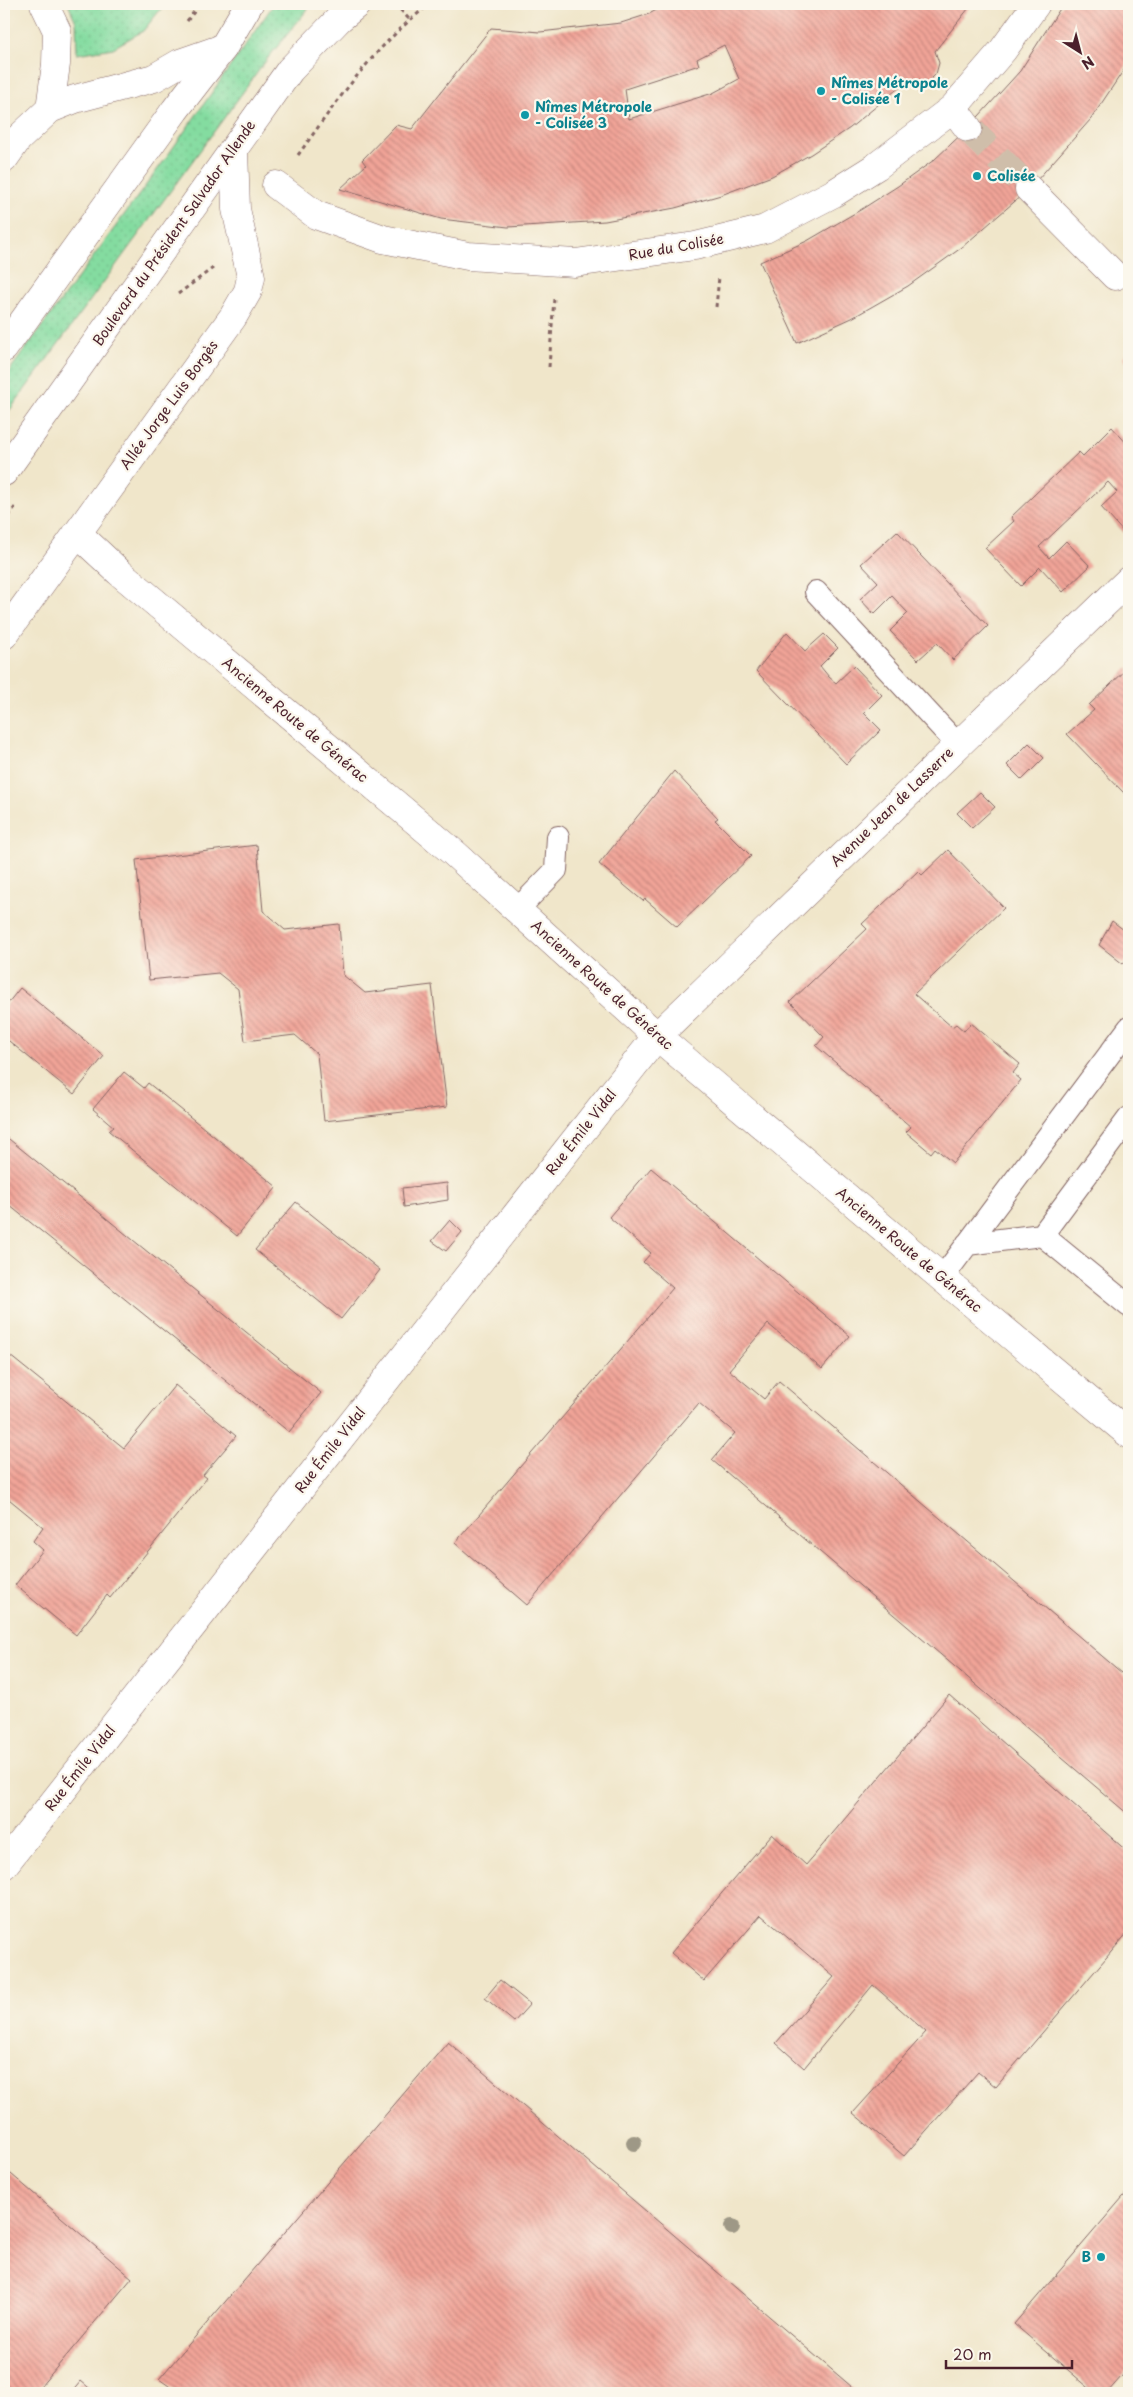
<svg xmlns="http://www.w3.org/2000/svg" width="1133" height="2397" viewBox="0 0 1133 2397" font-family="'Playpen Sans',sans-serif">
	<defs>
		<pattern id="grass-dots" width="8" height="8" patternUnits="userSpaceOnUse" patternTransform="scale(1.25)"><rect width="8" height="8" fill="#84dca0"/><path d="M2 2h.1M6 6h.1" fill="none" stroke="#74bc8a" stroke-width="1.8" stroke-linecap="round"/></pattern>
		<pattern id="building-back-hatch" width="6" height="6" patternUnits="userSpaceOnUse" patternTransform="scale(1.25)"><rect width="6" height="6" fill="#f1a498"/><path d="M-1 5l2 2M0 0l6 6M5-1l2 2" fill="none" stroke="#c5857c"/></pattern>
	</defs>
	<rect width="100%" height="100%" fill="#fbf7ec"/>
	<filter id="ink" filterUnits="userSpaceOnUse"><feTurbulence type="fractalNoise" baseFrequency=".02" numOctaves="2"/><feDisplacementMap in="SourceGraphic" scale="10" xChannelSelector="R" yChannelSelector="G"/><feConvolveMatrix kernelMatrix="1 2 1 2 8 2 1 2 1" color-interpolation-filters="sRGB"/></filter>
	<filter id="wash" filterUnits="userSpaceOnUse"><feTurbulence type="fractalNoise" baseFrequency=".0096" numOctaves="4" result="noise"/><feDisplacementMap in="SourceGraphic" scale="20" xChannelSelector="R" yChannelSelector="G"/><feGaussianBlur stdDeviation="1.12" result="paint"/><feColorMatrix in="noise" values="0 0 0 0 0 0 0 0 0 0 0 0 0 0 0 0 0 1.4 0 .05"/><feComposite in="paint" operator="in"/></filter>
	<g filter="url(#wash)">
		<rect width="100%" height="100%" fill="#f0e6ca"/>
		<path fill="url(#grass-dots)" stroke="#677e66" d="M68,4H165L143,31L113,48L77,54L76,22Z
			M274,4H312L268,58L4,418V378L163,162Z"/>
		<g id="blocks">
			<path fill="url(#building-back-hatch)" fill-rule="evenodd" d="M668,4H972L935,51L939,63L936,74L928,82L917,85L907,81L850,128L811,154L772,176L721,195L675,208L605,221L508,227L441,219L340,189L366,165L362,160L396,125L412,129L491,28L540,32L621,23L649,14ZM724,45L739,79L713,93L629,119L625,89L699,65L697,59Z
				M1063,4H1129V62L1091,119L1029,189L961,248L908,286L852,318L797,343L760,262L807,241L862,209L898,186L934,160L968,128L1020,71Z
				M1129,351V364L1123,357Z
				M1112,427L1129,446V529L1125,534L1101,507L1117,492L1108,482L1039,547L1049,558L1066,541L1090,566L1063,592L1040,567L1021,586L985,548L1014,521L1011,517L1079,452L1083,456Z
				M897,531L988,626L953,660L937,643L918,660L890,631L908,613L892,596L874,614L860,599L878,582L861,564Z
				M787,632L805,651L824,634L838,648L820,666L829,677L836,683L854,666L882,695L864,713L881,730L846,764L756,671Z
				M1129,667V787L1124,793L1067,734L1094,710L1089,705Z
				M1029,743L1044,758L1022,780L1007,765Z
				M674,771L718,818L715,820L751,856L677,927L645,899L643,901L599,864Z
				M980,792L995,807L972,828L957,813Z
				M257,845L263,911L285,930L339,924L343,975L365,993L432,985L447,1107L324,1121L317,1054L295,1035L245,1041L238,989L218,973L149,980L136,860Z
				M948,850L1004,908L914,994L952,1027L956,1024L964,1031L971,1023L1020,1064L1013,1073L1021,1080L953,1163L935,1148L931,1153L906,1132L911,1127L816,1046L824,1037L790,1002L867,929L862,924L918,871L922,875Z
				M1112,921L1128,933L1125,936L1129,939V956L1123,964L1099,945Z
				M20,988L104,1056L74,1094L4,1037V1008Z
				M124,1072L144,1088L148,1083L277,1187L237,1236L109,1131L114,1127L93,1109Z
				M4,1135L321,1393L289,1432L4,1201Z
				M651,1168L850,1336L822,1369L768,1324L729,1370L764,1399L779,1381L1129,1679V1815L712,1460L735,1433L699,1403L527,1605L455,1543L673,1288L643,1262L651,1253L609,1217Z
				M447,1183L448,1200L404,1207L402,1188Z
				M296,1202L380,1270L341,1319L255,1250Z
				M450,1220L462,1232L446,1251L432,1241Z
				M4,1351L124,1448L175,1385L236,1436L203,1475L207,1478L110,1598L107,1595L76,1635L15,1585L43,1550L33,1541L43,1527L4,1495Z
				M949,1695L1129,1853V1931L996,2087L978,2072L904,2156L853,2113L926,2032L873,1985L804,2068L776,2043L834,1977L761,1915L704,1981L671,1953L772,1834L806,1865Z
				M500,1980L530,2004L514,2022L485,1998Z
				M448,2042L859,2393H179L159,2379Z
				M4,2168L132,2278L35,2393H4Z
				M1129,2190V2368L1107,2393H1095L1014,2324Z
				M81,2381L95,2393H71Z"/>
		</g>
	</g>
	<g filter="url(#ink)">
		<use href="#blocks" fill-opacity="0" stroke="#846563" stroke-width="1"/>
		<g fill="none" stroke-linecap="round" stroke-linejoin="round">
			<path stroke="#cfbeaa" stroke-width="28" stroke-dasharray="28 14" stroke-linecap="butt" d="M968,128L1029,189"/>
			<defs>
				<path id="service" d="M816,592L957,744
					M518,909L556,870L558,837
					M1042,1235L1129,1118
					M967,1244L1042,1235L1129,1306
					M942,1278L1129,1028"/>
				<path id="pedestrian" d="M953,108L968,128
					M276,185L316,215L383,239L468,256L575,263L695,246L765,229L834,193L877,166L953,108L1003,50L1036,4
					M1029,189L1115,276"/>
				<path id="minor" d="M44,4L57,31L56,64L50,109
					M4,159L18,139L50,109L75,99L154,78L180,63L223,48
					M77,533L119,572L454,853L657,1036L942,1278L1129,1434
					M4,635L233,317L248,291L251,277L236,209L234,150
					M4,1865L657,1036L1129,580"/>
				<path id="primary" d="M4,348L175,110L223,48L249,4
					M4,472L290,70L339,19L357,4"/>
			</defs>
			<use href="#service" stroke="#846563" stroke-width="24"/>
			<use href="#pedestrian" stroke="#846563" stroke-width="29"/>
			<use href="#minor" stroke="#846563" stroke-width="29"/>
			<use href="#primary" stroke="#846563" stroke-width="29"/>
			<path stroke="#846563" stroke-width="3" stroke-dasharray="4 4" stroke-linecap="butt" d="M395,4L409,19
				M187,21L200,4
				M298,155C337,101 375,45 430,4
				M178,294L213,268
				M716,307L719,277
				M549,367L554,298
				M4,523L15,507"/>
			<use href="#service" stroke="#fff" stroke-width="22"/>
			<use href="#pedestrian" stroke="#fff" stroke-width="28"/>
			<use href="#minor" stroke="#fff" stroke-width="28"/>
			<use href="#primary" stroke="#fff" stroke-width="28"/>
		</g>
		<g fill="#9e9886">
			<circle cx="634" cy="2143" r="8"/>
			<circle cx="732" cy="2227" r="8"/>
		</g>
	</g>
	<g fill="#0f9aa8" stroke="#fbf7ec" stroke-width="2">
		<circle cx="821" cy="91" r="5"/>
		<circle cx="525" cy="115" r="5"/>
		<circle cx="977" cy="176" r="5"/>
		<circle cx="1101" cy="2257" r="5"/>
	</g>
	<g text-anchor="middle" stroke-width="4.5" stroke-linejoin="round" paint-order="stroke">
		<g font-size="14" font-weight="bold" fill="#0d838f" stroke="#fbf7ec" text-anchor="start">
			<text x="831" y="88">Nîmes Métropole<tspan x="831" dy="16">- Colisée 1</tspan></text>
			<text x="535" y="112">Nîmes Métropole<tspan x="535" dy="16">- Colisée 3</tspan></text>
			<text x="987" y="181">Colisée</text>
			<text x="1091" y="2262" text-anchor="end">B</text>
		</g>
		<g font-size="14" fill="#4a1f2b" stroke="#fbf7ec">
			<text transform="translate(174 233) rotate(-55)" y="5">Boulevard du Président Salvador Allende</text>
			<text transform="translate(676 247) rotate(-10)" y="5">Rue du Colisée</text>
			<text transform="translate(169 405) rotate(-54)" y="5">Allée Jorge Luis Borgès</text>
			<text transform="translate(295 720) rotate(40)" y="5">Ancienne Route de Générac</text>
			<text transform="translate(892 807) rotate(-44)" y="5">Avenue Jean de Lasserre</text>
			<text transform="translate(602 985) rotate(42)" y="5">Ancienne Route de Générac</text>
			<text transform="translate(581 1132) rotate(-52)" y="5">Rue Émile Vidal</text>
			<text transform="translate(909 1250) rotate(40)" y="5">Ancienne Route de Générac</text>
			<text transform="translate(330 1450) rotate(-52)" y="5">Rue Émile Vidal</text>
			<text transform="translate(80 1768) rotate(-52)" y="5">Rue Émile Vidal</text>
		</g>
	</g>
	<rect width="1133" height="2397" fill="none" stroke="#fbf7ec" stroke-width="20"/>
	<g transform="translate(1080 52) rotate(144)" stroke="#fbf7ec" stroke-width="4" paint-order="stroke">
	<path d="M0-4L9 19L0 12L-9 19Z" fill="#4a1f2b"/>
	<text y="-8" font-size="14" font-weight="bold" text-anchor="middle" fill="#4a1f2b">N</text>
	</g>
	<path d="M946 2360v8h126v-8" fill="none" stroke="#4a1f2b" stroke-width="2.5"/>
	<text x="953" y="2360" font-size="15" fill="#4a1f2b" stroke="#fbf7ec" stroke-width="4" paint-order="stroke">20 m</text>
</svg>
